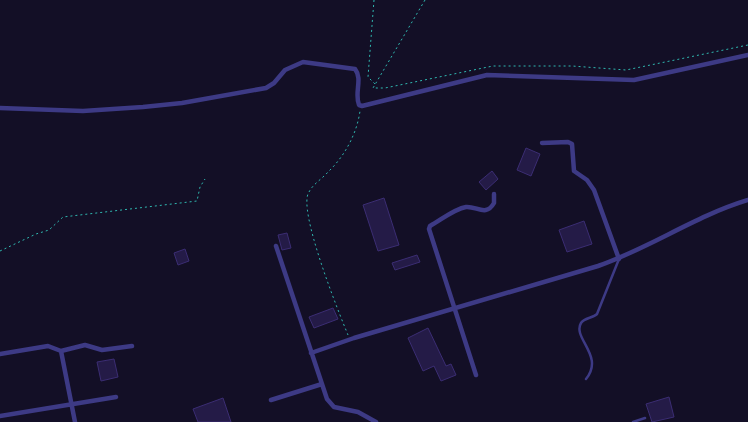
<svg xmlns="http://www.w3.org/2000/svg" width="748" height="422" viewBox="0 0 748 422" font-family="Mulish,sans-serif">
	<rect width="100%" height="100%" fill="#130f26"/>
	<path fill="#241b47" stroke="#3b2d73" d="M526,148L540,154L531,176L517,170Z
		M492,171L498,179L486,190L479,182Z
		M384,198L399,245L378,251L363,205Z
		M584,221L592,244L567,252L559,230Z
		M287,233L291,248L282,250L278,235Z
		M185,249L189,261L178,265L174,253Z
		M417,255L420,262L395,270L392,263Z
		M333,308L338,319L314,328L309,317Z
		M428,328L446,366L451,364L456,375L441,381L434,366L423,371L408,338Z
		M114,359L118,377L101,381L97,362Z
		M669,397L674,417L652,422L646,404Z
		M223,398L231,422H198L193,409Z"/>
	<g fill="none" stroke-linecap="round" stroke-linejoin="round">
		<path stroke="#2fb8b0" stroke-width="1" stroke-dasharray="2 3" stroke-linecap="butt" d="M374,0L368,77L375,84
			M425,0L373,88H385L493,66H572L626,70L748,45
			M0,251L36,234L49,230L63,217L197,201L200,187L205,179
			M348,335C339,313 297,209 309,192C313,184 322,179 328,172C345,156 357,133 360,111"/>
		<path stroke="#3d3a85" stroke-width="2.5" d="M586,379C605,356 572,338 581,323C584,318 593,318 597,314L619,259
			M633,422L645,418"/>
		<path stroke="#3d3a85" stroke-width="4.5" d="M0,108L83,111L143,107L182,103L266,88L274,83L285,70L303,62L355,69C363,79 354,93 359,105L362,106L487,75L634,80L748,55
			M542,143L568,142L572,144L574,171L587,180L594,190L619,259
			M276,246L327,399L334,407L358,412L376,422
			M311,353L354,338L598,266C650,248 695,216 748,200
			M0,354L48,346L61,351
			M476,375L429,229L430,226C441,220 454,209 466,207C477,206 486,217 494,203V194
			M271,400L322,384
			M0,416L116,397
			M75,422L61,351L85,345L102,350L132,346"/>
	</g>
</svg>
